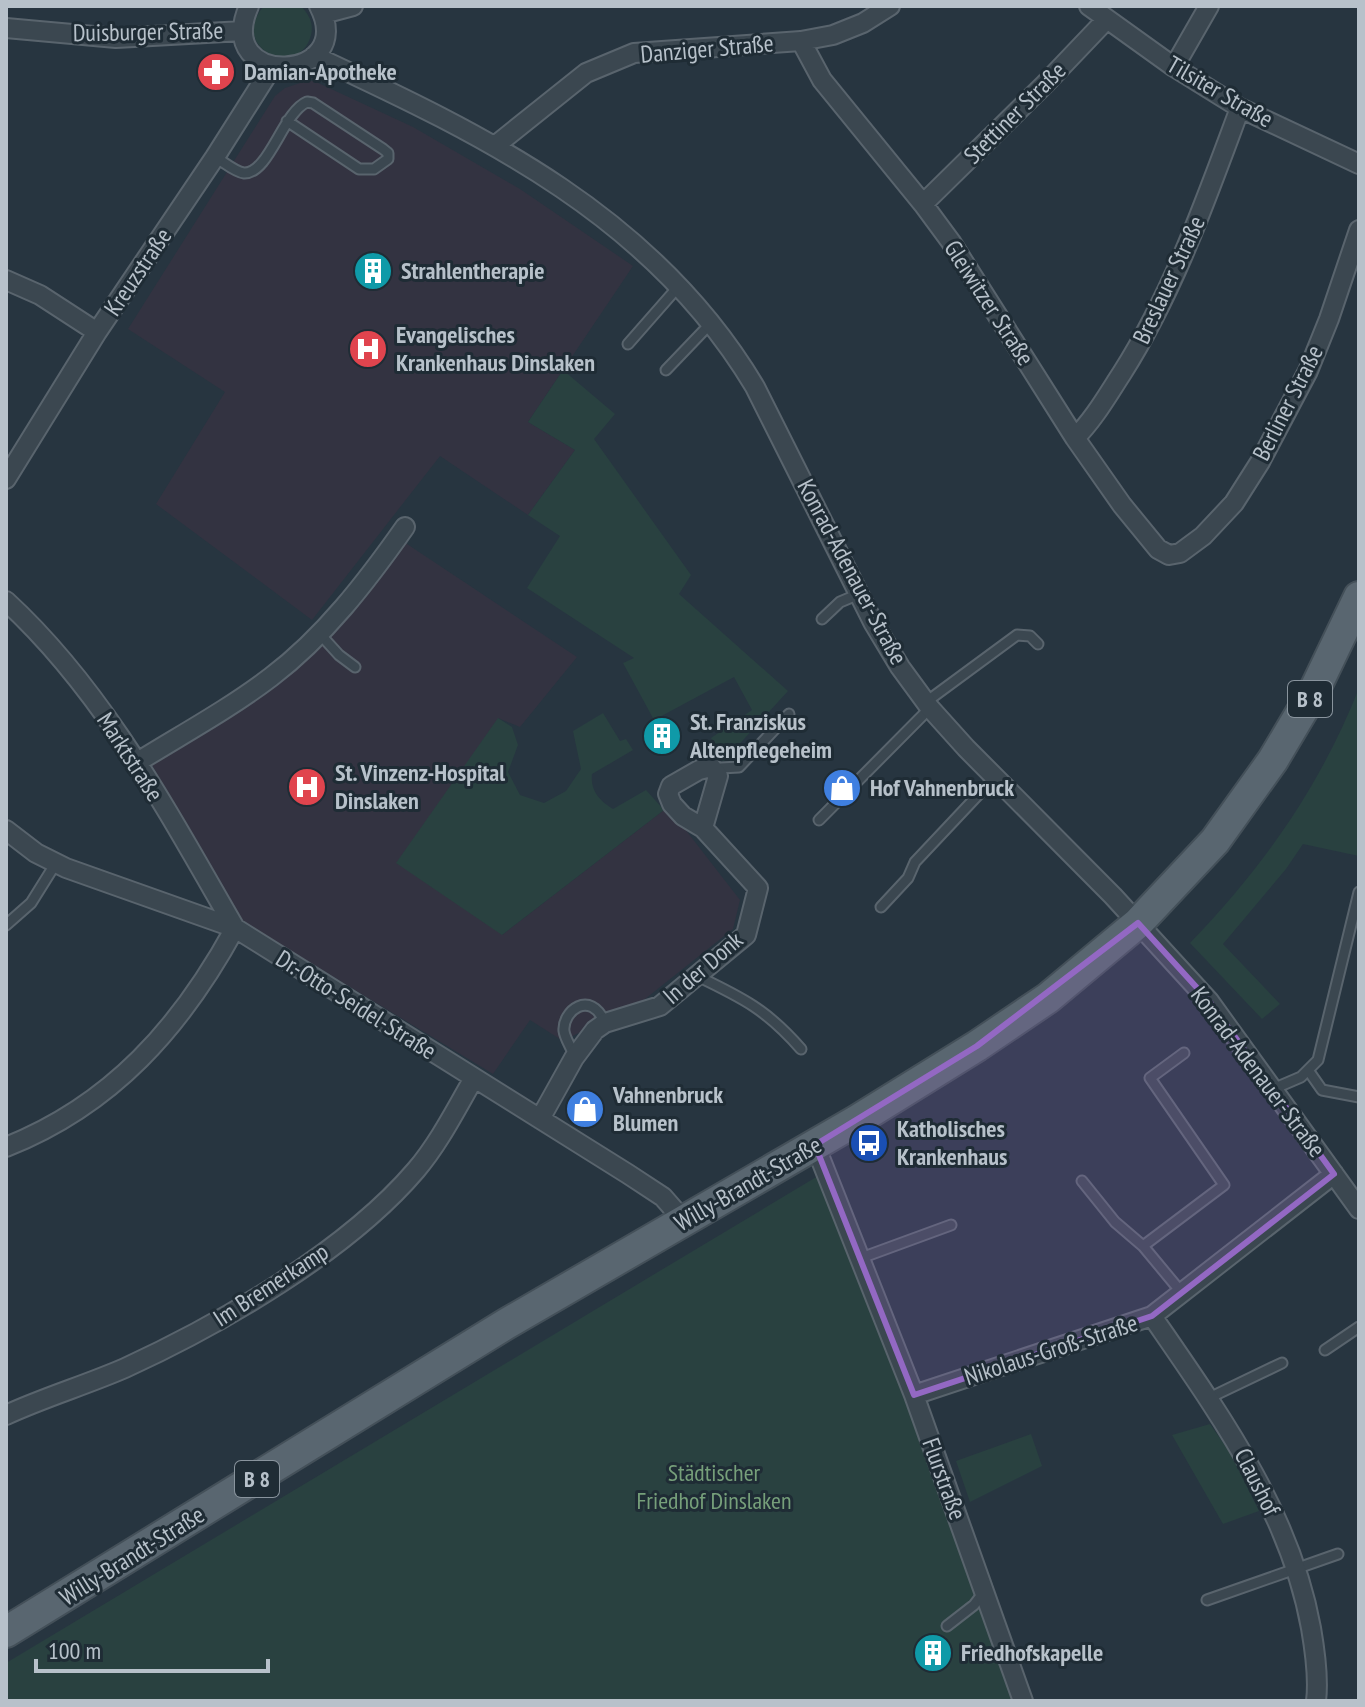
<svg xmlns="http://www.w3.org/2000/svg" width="1365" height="1707" viewBox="0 0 1365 1707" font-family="'PT Sans Narrow',sans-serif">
	<rect width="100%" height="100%" fill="#273540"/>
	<path fill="#333341" d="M306,81H314L413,127L520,189L633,266L528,422L575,450L528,515L440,456L312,620L156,504L225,392L128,329L275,96L285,88Z
		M401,540L577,657L520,727L498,718L502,935L664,810L671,811L740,900L733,929L645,999L563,1041L530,1020L493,1074L240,920L152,765L284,677L353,612Z"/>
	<path fill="#294140" d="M264,6H301C309,15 314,23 311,35C299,81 227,48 264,6Z
		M563,370L615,414L594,439L691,575L679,594L788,691L723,762L711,738L752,710L734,677L654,720L623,663L634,658L527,588L560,536L528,515L575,450L528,422Z
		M1359,688V856L1303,844L1286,869L1223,944L1280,1004L1262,1019L1190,943C1263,867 1320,787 1359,688Z
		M603,713L620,741L626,739L633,750L592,774C590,790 599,801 613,809L646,790L664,810L502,935L396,863L498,718L512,727L518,745L508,772L520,795L544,803L566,791L581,769L573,731Z
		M823,1173L1018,1701H6V1663Z
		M1210,1424L1231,1454L1259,1511L1223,1524L1172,1435Z
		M1031,1434L1042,1466L970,1502L956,1461Z"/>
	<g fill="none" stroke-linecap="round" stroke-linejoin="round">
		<defs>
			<path id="lane" d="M215,157C224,162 235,172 244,173C269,174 283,112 307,102L313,103L383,149L388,153V159L374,169H359L287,121
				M628,344L678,287
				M666,370L711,323
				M822,619L840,602L859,594
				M319,633L339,655L355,667
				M926,702L1017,635L1030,636L1038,644
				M715,773L721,768L739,767L789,714
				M819,820L930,708
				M881,907L908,878L915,862L995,777
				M6,925L31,903L56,863
				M697,976C743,998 767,1010 801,1049
				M574,1056C572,1048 565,1039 564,1031C562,1012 590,988 605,1023
				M1308,1070L1322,1090L1359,1097
				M1273,1089L1301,1077L1318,1060L1359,892
				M1082,1181L1115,1222L1143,1246
				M861,1258L951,1225
				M1182,1293L1143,1246L1224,1185L1150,1078L1184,1053
				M1325,1350L1359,1327
				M1209,1398L1282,1363
				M1207,1600L1338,1554
				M947,1626L974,1605L984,1592"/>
			<path id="street" d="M249,6C212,90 359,83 319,6
				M1089,6L1174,67L1240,108L1359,164
				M323,14L353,6
				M6,28L116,38L243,31
				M801,41L822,80L923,204L951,242L1075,438L1122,505L1158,549L1169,555L1180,553L1203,536L1234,503L1260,462L1308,371L1329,319L1359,230
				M314,56C486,136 654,217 755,387L873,622L900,667L930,708L966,748L1113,896L1209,1001L1359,1209
				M1174,67L1209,6
				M496,145L586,73L634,53L801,41L833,35L863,23L890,6
				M923,204L1045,84L1106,20
				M6,280L40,295L97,332
				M1075,438C1094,419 1107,396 1122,373C1174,291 1206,199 1240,108
				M6,479L97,332L215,157L272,67
				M6,601C104,691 169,814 235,928C181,1027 112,1105 6,1147
				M136,763C181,735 229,709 271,677C324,637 367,581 405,527
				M6,830L36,853L66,868L235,928L628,1174L663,1197L684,1221
				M540,1119L574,1058L595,1030L605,1023L660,1006L746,935L758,888L703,828L683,816L672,804L668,794L671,786L699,770L711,767L718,776L703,828
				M815,1145L914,1395L1023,1701
				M1152,1316C1218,1412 1290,1511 1311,1628C1315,1651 1319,1678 1316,1701
				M914,1395L1152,1316L1334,1174
				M6,1415C45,1397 86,1385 125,1368C221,1324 347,1251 416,1170C439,1143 456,1109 474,1078"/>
			<path id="primary" d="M6,1632L506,1324L856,1121L977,1046L1048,998L1138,923L1215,841L1273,760L1314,691L1359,597"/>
		</defs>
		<use href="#lane" stroke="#59646d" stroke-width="13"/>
		<use href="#street" stroke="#59646d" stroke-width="22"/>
		<use href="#primary" stroke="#445059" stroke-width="34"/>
		<use href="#lane" stroke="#3b4750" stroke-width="9"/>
		<use href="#street" stroke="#3b4750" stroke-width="18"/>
		<use href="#primary" stroke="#596670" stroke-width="30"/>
	</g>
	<path fill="#9368c3" fill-opacity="0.2" stroke="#9368c3" stroke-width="6" stroke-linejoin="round" d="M1138,923L1209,1001L1334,1174L1152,1316L914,1395L815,1145L977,1046Z"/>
	<defs>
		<symbol id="pharmacy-disc" viewBox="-11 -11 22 22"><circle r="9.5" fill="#e0444e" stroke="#1f2c35"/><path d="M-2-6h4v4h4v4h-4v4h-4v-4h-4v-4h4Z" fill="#fff"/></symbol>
		<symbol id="building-disc" viewBox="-11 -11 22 22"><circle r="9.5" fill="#0f9aa8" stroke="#1f2c35"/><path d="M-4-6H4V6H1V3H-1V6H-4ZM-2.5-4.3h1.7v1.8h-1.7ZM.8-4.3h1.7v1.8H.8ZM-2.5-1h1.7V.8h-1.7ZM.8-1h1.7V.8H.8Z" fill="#fff"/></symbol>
		<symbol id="hospital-disc" viewBox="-11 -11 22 22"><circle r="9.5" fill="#e0444e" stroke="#1f2c35"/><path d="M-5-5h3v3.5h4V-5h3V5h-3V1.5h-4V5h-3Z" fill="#fff"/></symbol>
		<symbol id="shop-disc" viewBox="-11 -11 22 22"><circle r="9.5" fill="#3f7fe0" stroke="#1f2c35"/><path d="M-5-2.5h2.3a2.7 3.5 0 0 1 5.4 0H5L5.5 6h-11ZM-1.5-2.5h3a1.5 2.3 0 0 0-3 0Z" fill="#fff"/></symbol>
		<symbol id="bus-disc" viewBox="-11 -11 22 22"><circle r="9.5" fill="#1a4fb4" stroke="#1f2c35"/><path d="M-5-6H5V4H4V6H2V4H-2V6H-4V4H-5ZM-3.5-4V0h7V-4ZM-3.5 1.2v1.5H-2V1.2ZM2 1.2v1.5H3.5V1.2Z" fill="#fff"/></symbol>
	</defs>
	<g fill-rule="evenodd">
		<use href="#pharmacy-disc" x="194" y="50" width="44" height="44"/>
		<use href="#building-disc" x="351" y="249" width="44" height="44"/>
		<use href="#hospital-disc" x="346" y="327" width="44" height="44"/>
		<use href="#building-disc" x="640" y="714" width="44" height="44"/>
		<use href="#hospital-disc" x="285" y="765" width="44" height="44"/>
		<use href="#shop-disc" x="820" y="766" width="44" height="44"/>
		<use href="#shop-disc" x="563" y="1087" width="44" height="44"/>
		<use href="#bus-disc" x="847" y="1121" width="44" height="44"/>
		<use href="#building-disc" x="911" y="1631" width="44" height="44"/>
	</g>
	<g text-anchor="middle" stroke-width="6" stroke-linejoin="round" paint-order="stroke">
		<g fill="#1f2c35" stroke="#89949d" stroke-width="2">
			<rect x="1288" y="681" width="44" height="36" rx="6"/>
			<rect x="235" y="1461" width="44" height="36" rx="6"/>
		</g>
		<g font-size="22" font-weight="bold" fill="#b7c1ca">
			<text x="1310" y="707">B 8</text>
			<text x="257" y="1487">B 8</text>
		</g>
		<g font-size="24" fill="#b7c1ca" stroke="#1f2c35">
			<text transform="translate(148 32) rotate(-1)" y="8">Duisburger Straße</text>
			<text transform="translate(707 49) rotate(-5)" y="8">Danziger Straße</text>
			<text transform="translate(1220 92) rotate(30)" y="8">Tilsiter Straße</text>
			<text transform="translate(1015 113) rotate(-45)" y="8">Stettiner Straße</text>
			<text transform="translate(138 272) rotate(-56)" y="8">Kreuzstraße</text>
			<text transform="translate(1169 280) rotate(-65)" y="8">Breslauer Straße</text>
			<text transform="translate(989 303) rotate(57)" y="8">Gleiwitzer Straße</text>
			<text transform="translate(1288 403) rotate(-63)" y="8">Berliner Straße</text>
			<text transform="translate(852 572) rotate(62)" y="8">Konrad-Adenauer-Straße</text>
			<text transform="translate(130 757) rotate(57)" y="8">Marktstraße</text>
			<text transform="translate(703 968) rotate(-41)" y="8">In der Donk</text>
			<text transform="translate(356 1005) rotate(32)" y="8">Dr.-Otto-Seidel-Straße</text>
			<text transform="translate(1258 1072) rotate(53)" y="8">Konrad-Adenauer-Straße</text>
			<text transform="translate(748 1184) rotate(-30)" y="8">Willy-Brandt-Straße</text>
			<text transform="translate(271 1285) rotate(-33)" y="8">Im Bremerkamp</text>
			<text transform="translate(1051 1350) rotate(-18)" y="8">Nikolaus-Groß-Straße</text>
			<text transform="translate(944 1479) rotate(70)" y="8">Flurstraße</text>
			<text transform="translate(1257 1482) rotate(63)" y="8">Claushof</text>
			<text transform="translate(132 1556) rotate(-32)" y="8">Willy-Brandt-Straße</text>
		</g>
		<g font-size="24" font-weight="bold" fill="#b7c1ca" stroke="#1f2c35" text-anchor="start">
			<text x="244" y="80">Damian-Apotheke</text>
			<text x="401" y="279">Strahlentherapie</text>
			<text x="396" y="343">Evangelisches<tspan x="396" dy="28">Krankenhaus Dinslaken</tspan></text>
			<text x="690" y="730">St. Franziskus<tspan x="690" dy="28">Altenpflegeheim</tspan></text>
			<text x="335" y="781">St. Vinzenz-Hospital<tspan x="335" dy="28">Dinslaken</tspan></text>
			<text x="870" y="796">Hof Vahnenbruck</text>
			<text x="613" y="1103">Vahnenbruck<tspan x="613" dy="28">Blumen</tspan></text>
			<text x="897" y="1137">Katholisches<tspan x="897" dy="28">Krankenhaus</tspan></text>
			<text x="961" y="1661">Friedhofskapelle</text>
		</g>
		<g font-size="24" fill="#769f7a" stroke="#1f2c35">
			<text x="714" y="1481">Städtischer<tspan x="714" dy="28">Friedhof Dinslaken</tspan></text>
		</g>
	</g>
	<rect width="1365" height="1707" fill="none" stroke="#b7c1ca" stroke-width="16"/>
	<path d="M36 1659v12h232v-12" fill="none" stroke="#b7c1ca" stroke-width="4"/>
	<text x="48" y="1659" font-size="24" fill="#b7c1ca" stroke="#1f2c35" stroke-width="6" paint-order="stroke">100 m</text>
</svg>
